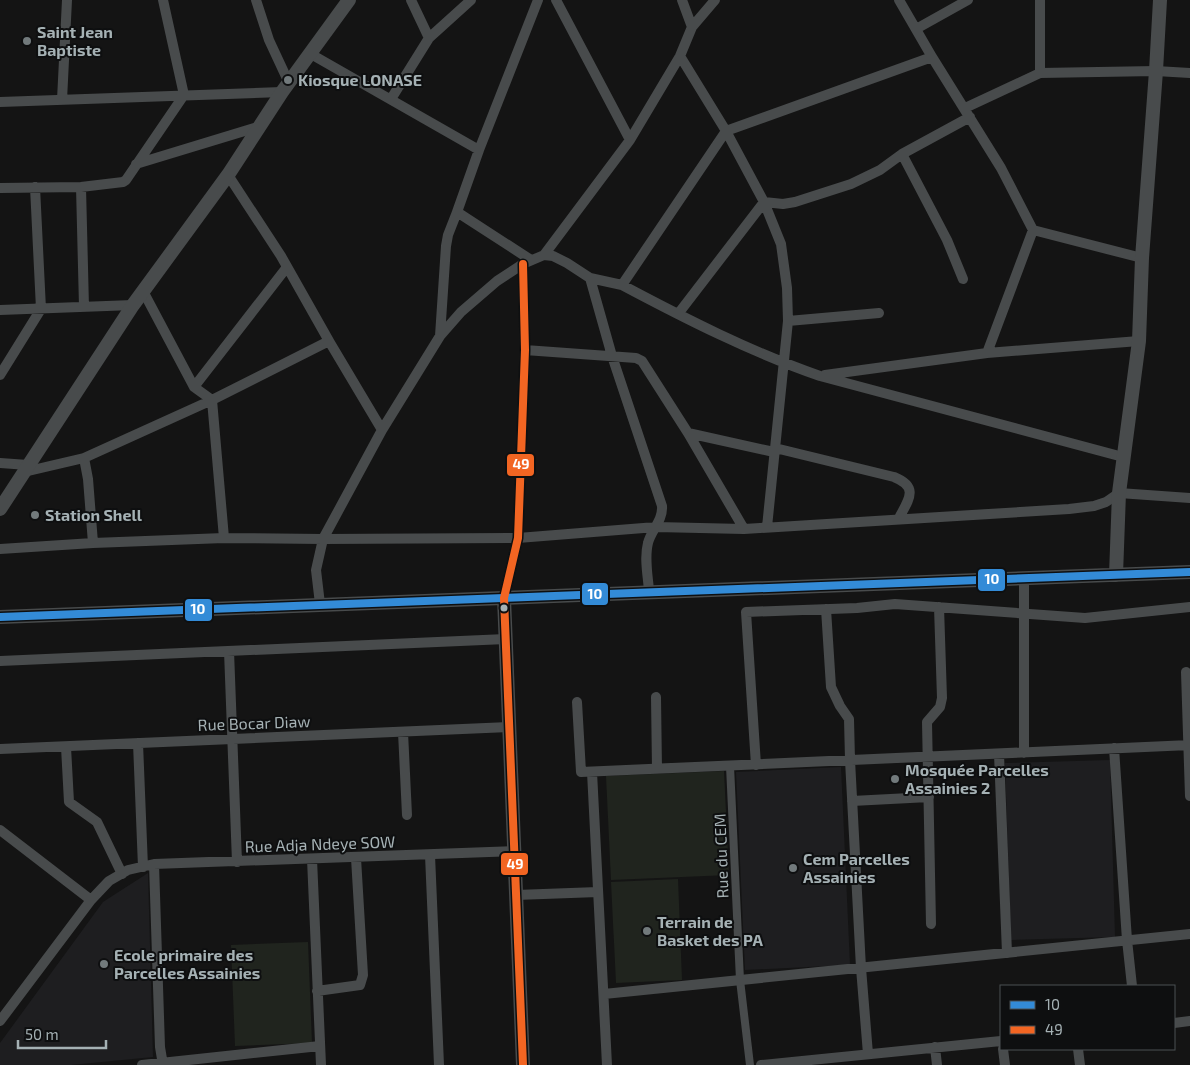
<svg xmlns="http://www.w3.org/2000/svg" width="1190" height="1065" viewBox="0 0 1190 1065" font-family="'Exo 2',sans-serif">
	<rect width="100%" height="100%" fill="#141414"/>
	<path fill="#1e1e20" d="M1110,760L1115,937L1011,940L1005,763Z
		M841,767L850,965L745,970L736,772Z
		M148,873L153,1057L71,1065H0V1043L103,902Z"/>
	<path fill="#20241e" d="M724,771L729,875L611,880L606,776Z
		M678,879L682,980L616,983L611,882Z
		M308,942L312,1043L235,1046L231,945Z"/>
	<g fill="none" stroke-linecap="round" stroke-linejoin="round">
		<path stroke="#484b4c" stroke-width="8" d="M730,766L740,980L750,1065"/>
		<path stroke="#484b4c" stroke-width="10" d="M256,0L269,40L289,83
			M411,0L429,38
			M556,0L630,140
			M1040,0V73
			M692,27L715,0
			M916,29L968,0
			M309,53L479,150L457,212L531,260
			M680,56L726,131L764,202L781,244L787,288L788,321L767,527
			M932,57L1001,168L1033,230L987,353
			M391,99L429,38L471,0
			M62,100L67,0
			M0,102L282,92
			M965,108L1040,73L1156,71L1190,73
			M479,150L538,0
			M902,154L947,240L963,279
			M136,164L261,126
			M228,175L281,256L329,341
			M81,187L84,307
			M0,188L81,187L123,182L126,180L184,95L163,0
			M1033,230L1142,258
			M544,255L630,140L680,56L692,27L682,0
			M590,278L612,356L662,506C663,521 651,530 648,543C644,558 648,576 649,591
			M622,285C686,319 751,352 820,376L1123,457
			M0,310L133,305
			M678,314L764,202L783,204L795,202L851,184L880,170L902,154L970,117
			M788,321L879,313
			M440,336L446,246L448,235L457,212
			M525,350L636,358L642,361L688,433L744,529
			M0,375L41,309L35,187
			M825,375L987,353L1139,341
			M194,387L287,267
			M688,433L774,452
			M775,448L894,477C919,487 909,499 899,518
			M84,458L88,479L93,543
			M0,463L28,465
			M24,472L84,458L212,400L329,341L382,430
			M224,538L323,539L382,430L440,336L461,312L497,281L523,264L544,255L553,256L567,263L590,278L622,285L726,131L932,57L899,0
			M0,549L93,543L224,538L212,400L194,387L143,291
			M1024,577V753
			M504,598L518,538L525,350L523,264
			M320,604L316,570L323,539L518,538L656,527L744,529L1069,509L1094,506L1106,502L1119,493L1190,498
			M826,609L831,687L840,706L849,719L850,760L861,968L868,1054
			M229,651L237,862
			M0,661L506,639
			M1186,672L1190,796
			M656,697L657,769
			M577,702L581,772L1190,745
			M403,732L407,815
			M138,743L143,867
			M66,747L69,802L97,822L122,874
			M1114,748L1127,940L1132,986
			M0,749L509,727
			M999,754L1007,953
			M756,765L746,612L857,608L895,604L1085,618L1190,607
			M592,772L607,1065
			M852,801L929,797
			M0,830L91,900
			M430,855L439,1065
			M312,859L321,1065
			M154,864L160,1047L163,1065
			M516,895L598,892
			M931,924L927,722L940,707L942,698L939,607
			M317,991L360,985L363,975L356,858
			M604,994L1190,934
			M0,1021L91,900L109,881L128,870L154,864L514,851
			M1174,1023L1190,1021
			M935,1047L937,1065
			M1003,1049L1005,1065
			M1078,1049L1080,1065
			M142,1065L320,1046
			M761,1065L1001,1041"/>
		<path stroke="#484b4c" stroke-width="14" d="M0,509L133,305L228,175L282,92L349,0
			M1116,575L1119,493L1139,341L1142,258L1156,71L1160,0
			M504,598L523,1065
			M0,617L1190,572"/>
		<defs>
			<path id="bus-1" d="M0,617L1190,572"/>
			<path id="bus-2" d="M523,1065L504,598L518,538L525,350L523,264"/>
		</defs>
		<use href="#bus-1" stroke="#0e0f10" stroke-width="11"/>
		<use href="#bus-2" stroke="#0e0f10" stroke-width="11"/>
		<use href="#bus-1" stroke="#338bd7" stroke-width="8"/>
		<use href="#bus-2" stroke="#f26522" stroke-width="8"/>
	</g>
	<g fill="#727a7c" stroke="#0e0f10" stroke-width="2">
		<circle cx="27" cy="41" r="5"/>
		<circle cx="288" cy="80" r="5"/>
		<circle cx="35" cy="515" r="5"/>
		<circle cx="895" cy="779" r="5"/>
		<circle cx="793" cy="868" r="5"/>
		<circle cx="647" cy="931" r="5"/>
		<circle cx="104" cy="964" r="5"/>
	</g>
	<circle fill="#a5b1b4" stroke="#0e0f10" stroke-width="2" cx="504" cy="608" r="4.5"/>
	<g text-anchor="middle" stroke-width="4" stroke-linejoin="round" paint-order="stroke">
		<g font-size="16" font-weight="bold" fill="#a5b1b4" stroke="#0e0f10" text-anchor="start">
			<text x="37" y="38">Saint Jean<tspan x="37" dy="18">Baptiste</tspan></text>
			<text x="298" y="86">Kiosque LONASE</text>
			<text x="45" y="521">Station Shell</text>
			<text x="905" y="776">Mosquée Parcelles<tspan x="905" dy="18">Assainies 2</tspan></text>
			<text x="803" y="865">Cem Parcelles<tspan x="803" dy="18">Assainies</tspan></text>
			<text x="657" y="928">Terrain de<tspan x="657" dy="18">Basket des PA</tspan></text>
			<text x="114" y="961">Ecole primaire des<tspan x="114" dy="18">Parcelles Assainies</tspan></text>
		</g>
		<g font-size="16" fill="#a5b1b4" stroke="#0e0f10">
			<text transform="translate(254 723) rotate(-2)" y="6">Rue Bocar Diaw</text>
			<text transform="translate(320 844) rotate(-2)" y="6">Rue Adja Ndeye SOW</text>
			<text transform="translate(721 856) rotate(-92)" y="6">Rue du CEM</text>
		</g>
	</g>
	<g stroke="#0e0f10" stroke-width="2">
		<rect x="506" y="453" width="29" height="24" rx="5" fill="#f26522"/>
		<rect x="977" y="568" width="29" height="24" rx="5" fill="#338bd7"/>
		<rect x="581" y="582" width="28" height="24" rx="5" fill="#338bd7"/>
		<rect x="184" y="598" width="29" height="24" rx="5" fill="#338bd7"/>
		<rect x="500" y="852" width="29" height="24" rx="5" fill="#f26522"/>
	</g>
	<g font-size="14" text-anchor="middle" font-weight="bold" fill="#fff">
		<text x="521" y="469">49</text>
		<text x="992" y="584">10</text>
		<text x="595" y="599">10</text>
		<text x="198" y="614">10</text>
		<text x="515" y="869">49</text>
	</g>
	<rect x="1000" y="985" width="175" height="65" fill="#0e0f10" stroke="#4a5052"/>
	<rect x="1010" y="1001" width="25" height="8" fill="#338bd7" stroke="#4a5052"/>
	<text x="1045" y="1010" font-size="15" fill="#a5b1b4">10</text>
	<rect x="1010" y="1026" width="25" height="8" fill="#f26522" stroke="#4a5052"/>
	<text x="1045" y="1035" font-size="15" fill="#a5b1b4">49</text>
	<path d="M18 1040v8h88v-8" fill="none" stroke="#a5b1b4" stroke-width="2.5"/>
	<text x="25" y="1040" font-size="15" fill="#a5b1b4" stroke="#0e0f10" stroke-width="4" paint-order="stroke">50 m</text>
</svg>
